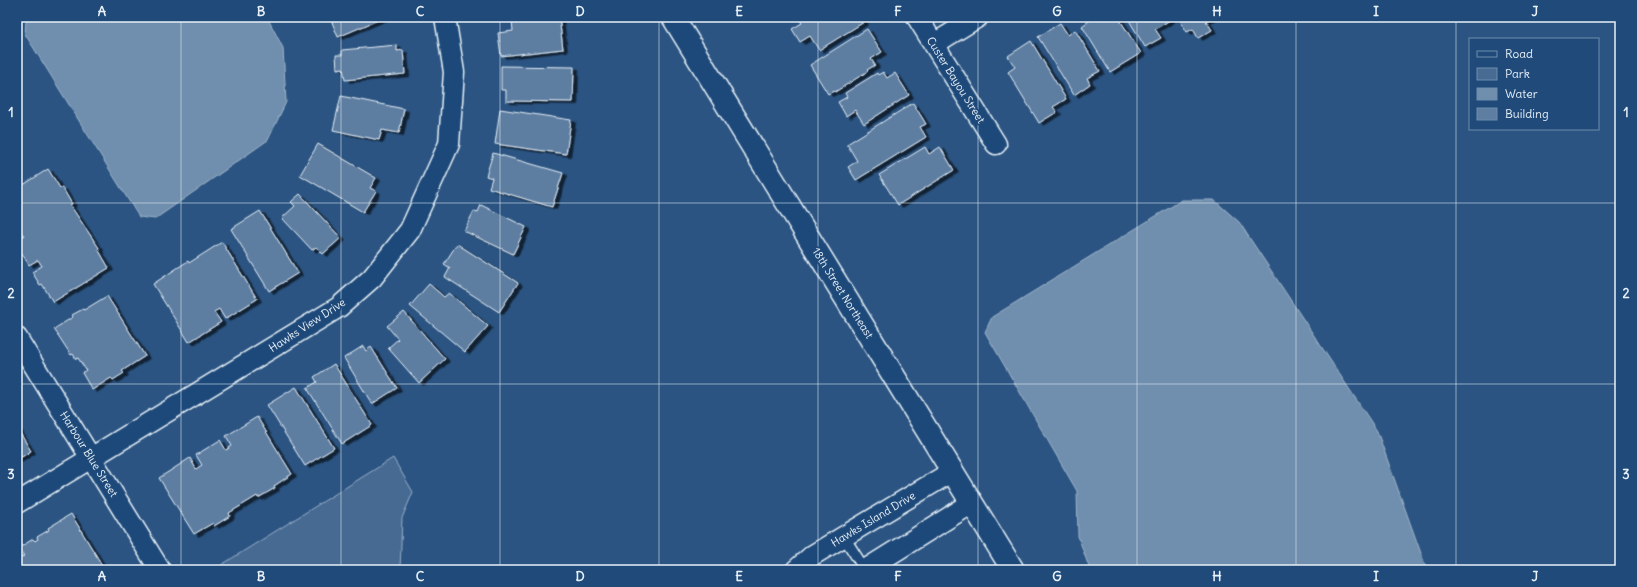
<svg xmlns="http://www.w3.org/2000/svg" width="1637" height="587" viewBox="0 0 1637 587" font-family="Delius,sans-serif">
	<defs>
		<filter id="shadow"><feDropShadow dx="4.5" dy="2.5" stdDeviation="0" flood-color="#0009"/></filter>
	</defs>
	<rect width="100%" height="100%" fill="#2b5482"/>
	<filter id="ink" filterUnits="userSpaceOnUse"><feTurbulence type="fractalNoise" baseFrequency=".025" numOctaves="2"/><feDisplacementMap in="SourceGraphic" scale="8" xChannelSelector="R" yChannelSelector="G"/><feConvolveMatrix kernelMatrix="1 2 1 2 8 2 1 2 1" color-interpolation-filters="sRGB"/></filter>
	<g filter="url(#ink)">
		<path fill="#476b93" stroke="#98aec6" d="M393,458L413,492L402,518L400,570H219L218,567Z"/>
		<path fill="#708ead" stroke="#a0b6cb" d="M30,17H267L283,48L286,102L268,140L155,219L139,217L25,34L26,21Z
			M1182,200H1214L1239,222L1377,431L1427,570H1090L1078,536L1077,491L985,332L992,317Z"/>
		<path fill="#5d7da1" stroke="#e8f1f8" filter="url(#shadow)" d="M330,17H385L338,37Z
			M535,17H559L563,49L501,56L498,33L513,31L512,20Z
			M805,17H861L864,22L819,50L810,36L800,42L792,29L802,23L800,20Z
			M1086,17H1118L1141,53L1110,72L1082,26L1089,21Z
			M1127,17H1169L1170,20L1155,29L1161,38L1145,47Z
			M1178,17H1212L1206,21L1212,30L1198,38L1193,29L1187,32Z
			M1060,23L1068,35L1075,30L1100,71L1087,78L1090,84L1074,95L1038,37Z
			M867,29L882,52L871,59L875,65L867,70L868,71L835,92L834,91L828,94L810,65Z
			M1031,41L1066,99L1053,107L1057,112L1039,123L1008,72L1015,67L1008,56Z
			M397,45V51L403,50L405,74L345,80L343,68L337,69L336,55H342V50Z
			M501,66L574,67L573,102L506,101V90H501Z
			M883,72L887,78L895,73L909,95L864,124L855,110L846,116L838,102L847,97L845,93L877,73L878,75Z
			M341,96L404,109L399,133L382,130L379,140L333,130Z
			M913,103L926,124L920,127L926,137L856,180L848,167L857,161L847,144Z
			M500,109L571,120L566,154L495,144Z
			M318,144L376,178L370,188L376,191L363,212L300,175Z
			M925,147L929,154L940,147L954,170L898,205L879,175Z
			M493,153L563,173L552,207L489,188L492,178L486,176Z
			M48,169L60,188L62,187L72,204L70,205L99,248L98,249L109,268L53,302L42,284L40,285L32,272L42,266L38,260L29,265L17,245V240L24,236L20,230L17,232V189Z
			M300,194L341,238L323,254L316,247L312,250L282,218L295,206L291,202Z
			M481,205L526,227L513,254L464,231L474,211L478,212Z
			M260,211L298,273L269,291L231,229Z
			M222,242L257,299L225,319L219,309L214,312L221,322L189,342L153,284L188,261L189,263Z
			M457,244L518,283L499,312L445,277L450,268L444,264Z
			M429,284L444,297L449,293L488,326L465,352L410,306Z
			M107,296L145,356L122,371L124,373L113,380L111,378L92,390L82,373L86,370L78,358L76,359L73,354L71,355L54,329L73,317L72,315L83,309L84,310Z
			M404,312L445,359L419,383L388,348L398,339L387,326Z
			M363,346L366,351L371,347L397,388L372,404L344,358Z
			M334,364L372,425L342,444L307,388L317,382L314,377Z
			M296,387L334,448L305,466L267,405Z
			M257,417L292,474L274,486L275,488L258,498L257,496L229,513L230,516L214,526L213,523L194,534L159,478L190,458L196,469L202,465L196,455L220,440L226,450L232,446L226,436Z
			M17,428L31,451L17,460Z
			M71,514L105,570H17V560L24,556L19,548L33,539L35,541L38,539L37,537L49,530L48,528Z"/>
		<g fill="none" stroke-linecap="round" stroke-linejoin="round">
			<defs>
				<path id="lane" d="M844,537L865,570"/>
				<path id="street" d="M917,17L996,144
					M934,44L978,17
					M17,338L160,570
					M17,503L339,307L372,278L410,230L449,144L454,72L445,17
					M796,570L813,555L953,471
					M865,570L972,503"/>
				<path id="secondary" d="M673,17L1013,570"/>
			</defs>
			<use href="#lane" stroke="#e8f1f8" stroke-width="13"/>
			<use href="#street" stroke="#e8f1f8" stroke-width="23"/>
			<use href="#secondary" stroke="#e8f1f8" stroke-width="25"/>
			<use href="#lane" stroke="#1f4a7a" stroke-width="10"/>
			<use href="#street" stroke="#1f4a7a" stroke-width="20"/>
			<use href="#secondary" stroke="#1f4a7a" stroke-width="22"/>
		</g>
	</g>
	<path fill="none" stroke="#e8f1f8" stroke-width="1" stroke-opacity="0.55" d="M181,17V570M341,17V570M500,17V570M659,17V570M818,17V570M978,17V570M1137,17V570M1296,17V570M1456,17V570M17,203H1620M17,384H1620"/>
	<g text-anchor="middle" stroke-width="4" stroke-linejoin="round" paint-order="stroke">
		<g font-size="11" fill="#e8f1f8" stroke="#1f4a7a">
			<text transform="translate(956 80) rotate(58)" y="4">Custer Bayou Street</text>
			<text transform="translate(843 293) rotate(58)" y="4">18th Street Northeast</text>
			<text transform="translate(307 325) rotate(-33)" y="4">Hawks View Drive</text>
			<text transform="translate(89 454) rotate(58)" y="4">Harbour Blue Street</text>
			<text transform="translate(873 519) rotate(-31)" y="4">Hawks Island Drive</text>
		</g>
	</g>
	<rect width="1637" height="587" fill="none" stroke="#1f4a7a" stroke-width="44"/>
	<rect x="1469" y="38" width="130" height="92" fill="#1f4a7a" stroke="#6f8dac"/>
	<rect x="1477" y="51" width="20" height="6" fill="#1f4a7a" stroke="#6f8dac"/>
	<text x="1505" y="58" font-size="12" fill="#e8f1f8">Road</text>
	<rect x="1477" y="68" width="20" height="12" fill="#476b93" stroke="#6f8dac"/>
	<text x="1505" y="78" font-size="12" fill="#e8f1f8">Park</text>
	<rect x="1477" y="88" width="20" height="12" fill="#708ead" stroke="#6f8dac"/>
	<text x="1505" y="98" font-size="12" fill="#e8f1f8">Water</text>
	<rect x="1477" y="108" width="20" height="12" fill="#5d7da1" stroke="#6f8dac"/>
	<text x="1505" y="118" font-size="12" fill="#e8f1f8">Building</text>
	<rect x="22" y="22" width="1593" height="543" fill="none" stroke="#e8f1f8" stroke-width="1.5"/>
	<g font-size="13" text-anchor="middle" font-weight="bold" fill="#e8f1f8">
		<text x="102" y="16">A</text>
		<text x="261" y="16">B</text>
		<text x="420" y="16">C</text>
		<text x="580" y="16">D</text>
		<text x="739" y="16">E</text>
		<text x="898" y="16">F</text>
		<text x="1057" y="16">G</text>
		<text x="1217" y="16">H</text>
		<text x="1376" y="16">I</text>
		<text x="1535" y="16">J</text>
		<text x="11" y="117">1</text>
		<text x="1626" y="117">1</text>
		<text x="11" y="298">2</text>
		<text x="1626" y="298">2</text>
		<text x="11" y="479">3</text>
		<text x="1626" y="479">3</text>
		<text x="102" y="581">A</text>
		<text x="261" y="581">B</text>
		<text x="420" y="581">C</text>
		<text x="580" y="581">D</text>
		<text x="739" y="581">E</text>
		<text x="898" y="581">F</text>
		<text x="1057" y="581">G</text>
		<text x="1217" y="581">H</text>
		<text x="1376" y="581">I</text>
		<text x="1535" y="581">J</text>
	</g>
</svg>
